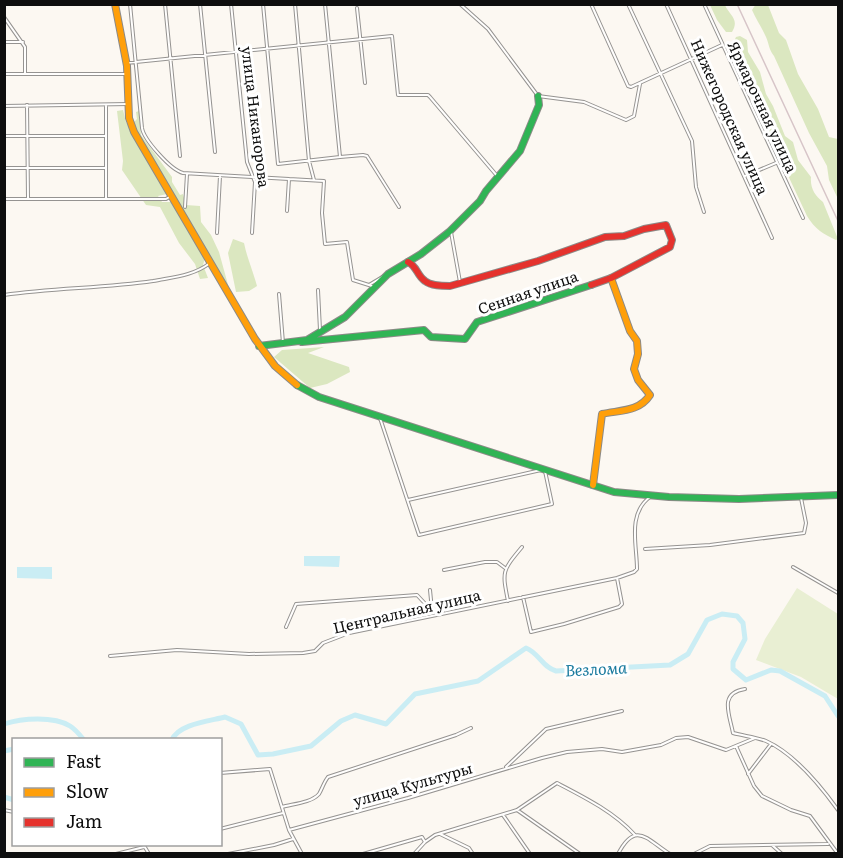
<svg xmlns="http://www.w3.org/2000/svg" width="843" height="858" viewBox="0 0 843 858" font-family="Literata,serif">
	<rect width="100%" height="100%" fill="#fcf8f2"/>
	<path fill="#e9efd3" d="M797,588L838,614V699L801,677L756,660L765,639Z"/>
	<path fill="#dbe7c0" d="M756,4L768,5L779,33L786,40L798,74L818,109L829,137L838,139V199L829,180L827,166L809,133L774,56C769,50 769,44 766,37C762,28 756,19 752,10Z
		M710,5H725C729,15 740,19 732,32H726L717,20Z
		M740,36L747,40L748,52L760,72L766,94L773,106L785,136L793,142L798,160L811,177C810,188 815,196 823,202L838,239L836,240C823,234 815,229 807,216L763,122C760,106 750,93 743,79C738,69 737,57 731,48L736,37Z
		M123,110L126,122L167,194L158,196L162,202H172L205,258L203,265L208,278L200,279L195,264L179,243L160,207L146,205L122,170L123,161L117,111Z
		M139,111L141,135L172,177V182L180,195L183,194L186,205L200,206L201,222L211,235L219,252L230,292L137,132L134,122L137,119L136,112Z
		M233,239L244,243C247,258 253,271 257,286L249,291L236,292L228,253Z
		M324,347L308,353L349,367L350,372L327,384L310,388L274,357L282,350Z"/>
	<path fill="#caedf4" d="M304,556H340L339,567L304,566Z
		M17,567H52V579L17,578Z"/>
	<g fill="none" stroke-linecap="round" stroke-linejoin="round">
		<path stroke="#caedf4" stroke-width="5" d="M4,724C22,718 54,716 70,726C75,729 80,735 84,740
			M172,740C178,724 210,721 225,717L241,724L258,755L273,754L311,746L341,721L355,715L386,724L415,694L478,681L526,648C539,653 542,667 556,671L670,665L688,654L707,620L722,614L737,616L743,623L745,639L733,662V669L746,680L771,670L780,671L825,696L838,716
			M4,751L14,749
			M4,797L14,800"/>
		<defs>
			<path id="street" d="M130,4L142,128C144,140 171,170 183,173L324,181L322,213L325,244L347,242L353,280L372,286L373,289
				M165,4L180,156
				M200,4L215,152
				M231,4L247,162L255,182L252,233
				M263,4L278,164L340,157L325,4
				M295,4L309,161L314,180
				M460,4L488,29L538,96L584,102L626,120L634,116L640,84
				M591,4L628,86L631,87L722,45
				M628,4L692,141L696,187L704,212
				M666,4L772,238
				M704,4L803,218
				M357,8L365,83
				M4,17L25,47V74
				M4,42H23
				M126,63L392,36L398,95H428L430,97L498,177
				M4,74H128
				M27,105L28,198
				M106,105V198
				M4,106L129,104
				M4,136H106
				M340,157L363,155L367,156L399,207
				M4,168H106
				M745,176L776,163
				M4,199H166L171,196
				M185,207L187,174
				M287,211L289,179
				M451,232L460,282
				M217,233L220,176
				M369,285L384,276
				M318,290L320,330
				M279,294L283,343
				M4,295C54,288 104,288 153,281C173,277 193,276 210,263
				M380,418L419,535L552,504L545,471
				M408,500L541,470
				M645,549L710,545L804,533L806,523L801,498
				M793,567L838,593
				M444,570L485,562H497L505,568
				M430,590L432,610
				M523,597L531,632L564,624L619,607L622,604L617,578
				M508,601C502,571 502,571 522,547
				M286,627L296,604L417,595L432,611
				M110,656L177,650L249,654L303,653L315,651L323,643L349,633L617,578L634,572L637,569C637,545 627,514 650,497
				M745,689C719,693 729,713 733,733C744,736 756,737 766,741C795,754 820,785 838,810
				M736,746L754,786L762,796L791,810L810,816L838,854
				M506,767L546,729L622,711
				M220,773L270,769L289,830L302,854
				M748,774L771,744
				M282,807C292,804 311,803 319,794C322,789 324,782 328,777L456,735L471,728
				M4,810L14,812
				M517,810L580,854
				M503,815L530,854
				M220,829L283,813
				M289,830L408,798L542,758L567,752L602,749L622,752L661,745L676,738L688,737L726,750L755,738
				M440,834L469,848L473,854
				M143,844L149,854
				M773,846L782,854
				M116,854L144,847
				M228,854L274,845L293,839
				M363,854L422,837L425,842
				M414,854L425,842L435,835L517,810L557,783C584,797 614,812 635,835
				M618,854C636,819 648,841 670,854
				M694,854L710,846L828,844"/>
			<path id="fast" d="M302,342L424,330L431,337L465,339L477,322L591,285
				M259,346L307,340L345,317L388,274L421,254L449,232L480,201L486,191L520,151L539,105L538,96
				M297,385L319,397L614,492L669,497L739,499L838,495"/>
			<path id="slow" d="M115,4L127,66L129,118L134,132L255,339L275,366L297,385
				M593,485L602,414C620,410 639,412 650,395L638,380L634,369L638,354L637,341L630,331L611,278"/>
			<path id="jam" d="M408,262C417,266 417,276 425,281C431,286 442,286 450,286L538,261L605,237L624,236L644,229L666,225L672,240L670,247L611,278L591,285"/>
		</defs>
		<use href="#street" stroke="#959391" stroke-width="4"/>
		<use href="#fast" stroke="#8c8a87" stroke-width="8"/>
		<use href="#slow" stroke="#8c8a87" stroke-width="8"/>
		<use href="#jam" stroke="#8c8a87" stroke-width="8"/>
		<use href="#street" stroke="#fffefd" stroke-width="2"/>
		<use href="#fast" stroke="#30b455" stroke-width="6"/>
		<use href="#slow" stroke="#ff9f0a" stroke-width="6"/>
		<use href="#jam" stroke="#e5322d" stroke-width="6"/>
		<path stroke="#d7c5c8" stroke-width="1.5" d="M737,4L838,221"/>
	</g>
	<g text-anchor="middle" stroke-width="6" stroke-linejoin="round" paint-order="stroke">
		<g font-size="15" fill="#0e0e0e" stroke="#fff">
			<text transform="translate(762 107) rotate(65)" y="5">Ярмарочная улица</text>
			<text transform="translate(255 117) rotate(83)" y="5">улица Никанорова</text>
			<text transform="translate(729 117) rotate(66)" y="5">Нижегородская улица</text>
			<text transform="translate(528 293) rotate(-19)" y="5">Сенная улица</text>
			<text transform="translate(407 612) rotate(-13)" y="5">Центральная улица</text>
			<text transform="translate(413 785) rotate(-16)" y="5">улица Культуры</text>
		</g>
		<g font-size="16" font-style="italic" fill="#197a9e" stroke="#fff">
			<text transform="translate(596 669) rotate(-3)" y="6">Везлома</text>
		</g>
	</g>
	<rect width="843" height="858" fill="none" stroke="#0e0e0e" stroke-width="12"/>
	<rect x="12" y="738" width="210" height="108" fill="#ffffff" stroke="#9f9f9f" stroke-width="1.5"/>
	<rect x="24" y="758" width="30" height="9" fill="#30b455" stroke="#9f9f9f" stroke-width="1.5"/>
	<text x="66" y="768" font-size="18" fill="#0e0e0e">Fast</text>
	<rect x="24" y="788" width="30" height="9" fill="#ff9f0a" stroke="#9f9f9f" stroke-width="1.5"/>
	<text x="66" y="798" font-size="18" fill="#0e0e0e">Slow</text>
	<rect x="24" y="818" width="30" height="9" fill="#e5322d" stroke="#9f9f9f" stroke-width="1.5"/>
	<text x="66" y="828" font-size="18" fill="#0e0e0e">Jam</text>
</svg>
